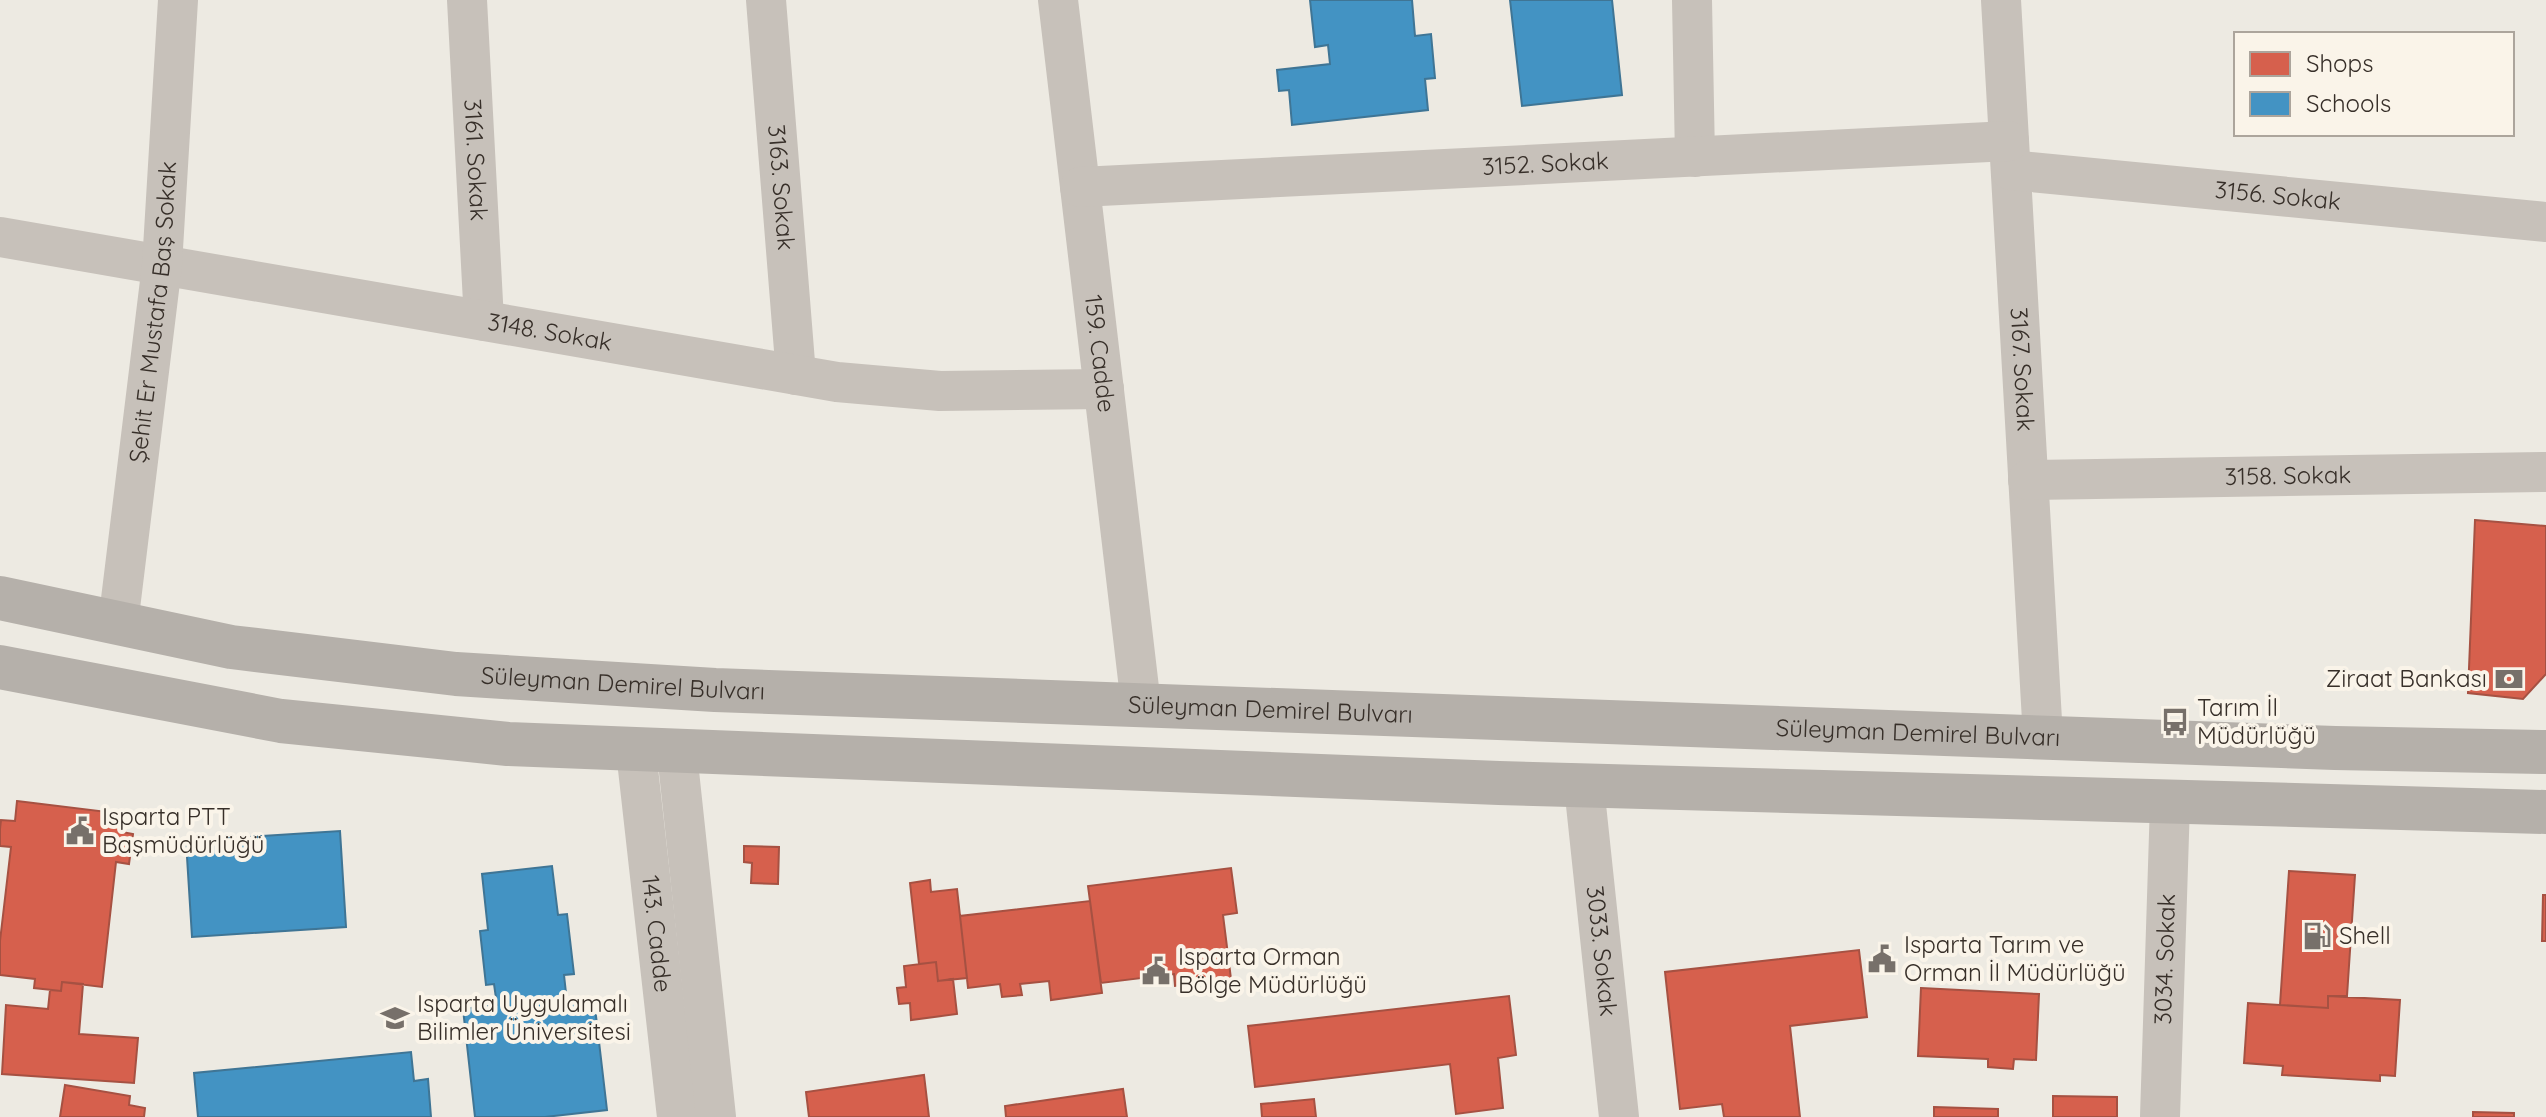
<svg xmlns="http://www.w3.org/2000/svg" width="2546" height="1117" viewBox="0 0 2546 1117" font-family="Quicksand,sans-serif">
	<rect width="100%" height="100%" fill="#edeae2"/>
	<path fill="#d6604d" stroke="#a65142" stroke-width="2" d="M2475,520L2546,526V674L2523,699L2468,693Z
		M17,801L124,814L122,832L133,834L129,864L116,862L102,987L62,982L61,991L34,988L35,979L0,975V941L11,847L0,846V829L1,820L15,821Z
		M744,846L779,847L778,884L751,883L752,863L744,862Z
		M1231,868L1237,913L1223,915L1231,979L1175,986L1174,974L1101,983L1088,886Z
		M2289,871L2355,875L2347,996H2328V1008L2280,1005Z
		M930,880L931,892L957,889L967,978L938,981L936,962L919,964L910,883Z
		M2543,895H2546V941H2542Z
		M1090,901L1102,993L1051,1000L1049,981L1020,984L1022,995L1002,997L1000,984L968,988L960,916Z
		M1859,950L1867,1017L1790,1026L1800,1117H1724L1722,1104L1680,1109L1665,972Z
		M936,962L938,981L953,979L957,1014L911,1020L910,1003L899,1004L897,988L906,987L904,966Z
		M62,982L83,984L79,1034L138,1038L134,1083L2,1074L6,1005L48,1009L50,990L61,991Z
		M1921,988L2039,994L2036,1060L2014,1059L2013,1069L1988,1067V1059L1918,1056Z
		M1509,996L1516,1055L1498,1058L1503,1108L1456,1114L1450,1064L1255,1087L1248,1026Z
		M2328,996L2400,1000L2395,1076L2380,1075V1081L2282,1075L2283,1066L2244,1063L2248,1003L2328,1008Z
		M924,1075L929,1117H809L806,1092Z
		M65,1085L130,1096L129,1105L145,1108L144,1117H60Z
		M1123,1089L1127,1117H1006L1005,1106Z
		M2053,1096L2117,1097V1117H2053Z
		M1314,1099L1316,1117H1262L1261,1104Z
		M1934,1107L1998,1109V1117H1934Z
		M2473,1112L2514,1113V1117H2473Z"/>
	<path fill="#4393c3" stroke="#3f7595" stroke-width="2" d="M1310,0H1412L1415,36L1431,34L1435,78L1425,79L1428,110L1292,125L1289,90L1279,91L1277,70L1330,64L1328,45L1315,47Z
		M1510,0H1612L1622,95L1522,106Z
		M340,831L346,927L192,937L186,841Z
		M552,866L558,915L567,914L574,974L564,975L567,1002L594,999L607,1110L545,1117H475L463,1009L497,1005L494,984L486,985L480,931L488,930L482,874Z
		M411,1052L414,1081L428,1079L431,1117H198L194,1073Z"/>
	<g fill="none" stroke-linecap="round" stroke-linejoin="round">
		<g stroke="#c7c1ba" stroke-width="40">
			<path id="s1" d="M467,0L484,321"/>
			<path id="s2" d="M766,0L796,375"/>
			<path id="s3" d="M1058,0L1141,705"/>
			<path d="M1692,0L1695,157"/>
			<path id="s4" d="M2001,0L2043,738"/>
			<path id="s5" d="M2011,170L2546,222"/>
			<path id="s6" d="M1080,187L2009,141"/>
			<path id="s7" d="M0,237L837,382L940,391L1104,389"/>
			<path id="s8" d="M2028,480L2546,472"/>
			<path id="s9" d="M118,624L162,265L178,0"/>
			<path id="s10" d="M636,751L677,1117"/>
			<path d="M677,753L716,1117"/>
			<path id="s11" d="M1584,786L1619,1117"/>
			<path id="s12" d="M2160,1117L2170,803"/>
		</g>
		<g stroke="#b5b0aa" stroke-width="44">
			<path id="s13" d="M0,598L231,647L456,674L715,690L2335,748L2546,752"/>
			<path d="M0,667L281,721L508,744L1499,783L2546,812"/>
		</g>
	</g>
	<defs>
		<symbol id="bank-bare" viewBox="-9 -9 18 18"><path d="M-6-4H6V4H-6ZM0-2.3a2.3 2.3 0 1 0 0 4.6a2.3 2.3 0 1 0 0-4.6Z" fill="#77706a" stroke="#faf4e9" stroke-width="2.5" paint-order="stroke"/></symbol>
		<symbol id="bus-bare" viewBox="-9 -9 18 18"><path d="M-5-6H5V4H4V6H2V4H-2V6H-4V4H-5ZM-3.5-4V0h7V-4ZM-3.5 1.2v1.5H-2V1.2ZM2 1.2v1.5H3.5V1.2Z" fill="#77706a" stroke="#faf4e9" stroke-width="2.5" paint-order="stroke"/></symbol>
		<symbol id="civic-bare" viewBox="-9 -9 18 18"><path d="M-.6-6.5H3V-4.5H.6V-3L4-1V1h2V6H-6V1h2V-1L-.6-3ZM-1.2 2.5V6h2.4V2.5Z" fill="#77706a" stroke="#faf4e9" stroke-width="2.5" paint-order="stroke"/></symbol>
		<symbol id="fuel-bare" viewBox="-9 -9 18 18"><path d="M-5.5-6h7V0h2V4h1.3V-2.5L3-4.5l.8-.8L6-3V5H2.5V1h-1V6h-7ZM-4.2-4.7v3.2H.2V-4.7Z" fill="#77706a" stroke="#faf4e9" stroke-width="2.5" paint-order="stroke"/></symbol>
		<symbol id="university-bare" viewBox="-9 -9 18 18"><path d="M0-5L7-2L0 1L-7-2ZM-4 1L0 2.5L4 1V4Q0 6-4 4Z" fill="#77706a" stroke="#faf4e9" stroke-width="2.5" paint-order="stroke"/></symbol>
	</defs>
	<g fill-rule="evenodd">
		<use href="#bank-bare" x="2489" y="659" width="40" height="40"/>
		<use href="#bus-bare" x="2155" y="702" width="40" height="40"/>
		<use href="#civic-bare" x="60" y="811" width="40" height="40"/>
		<use href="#fuel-bare" x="2297" y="916" width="40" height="40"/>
		<use href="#civic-bare" x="1862" y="939" width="40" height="40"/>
		<use href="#civic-bare" x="1136" y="951" width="40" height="40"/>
		<use href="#university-bare" x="375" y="998" width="40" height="40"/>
	</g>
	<g text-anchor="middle" stroke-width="8" stroke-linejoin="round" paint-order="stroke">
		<g font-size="24" fill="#372f29" stroke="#faf4e9">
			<text dy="8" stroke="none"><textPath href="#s1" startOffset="160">3161. Sokak</textPath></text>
			<text dy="8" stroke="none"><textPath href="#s6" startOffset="466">3152. Sokak</textPath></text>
			<text dy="8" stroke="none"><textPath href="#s2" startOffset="188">3163. Sokak</textPath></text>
			<text dy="8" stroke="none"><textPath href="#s5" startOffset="268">3156. Sokak</textPath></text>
			<text dy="8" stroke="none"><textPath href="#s9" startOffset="314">Şehit Er Mustafa Baş Sokak</textPath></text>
			<text dy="8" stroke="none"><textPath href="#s7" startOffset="558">3148. Sokak</textPath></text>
			<text dy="8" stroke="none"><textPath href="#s3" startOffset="356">159. Cadde</textPath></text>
			<text dy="8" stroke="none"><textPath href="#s4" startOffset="370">3167. Sokak</textPath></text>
			<text dy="8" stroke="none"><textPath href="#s8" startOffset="260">3158. Sokak</textPath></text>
			<text dy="8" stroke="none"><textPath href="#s13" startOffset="630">Süleyman Demirel Bulvarı</textPath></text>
			<text dy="8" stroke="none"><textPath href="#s13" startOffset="1278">Süleyman Demirel Bulvarı</textPath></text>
			<text dy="8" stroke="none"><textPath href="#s13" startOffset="1926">Süleyman Demirel Bulvarı</textPath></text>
			<text dy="8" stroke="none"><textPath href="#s10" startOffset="184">143. Cadde</textPath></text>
			<text dy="8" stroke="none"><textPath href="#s11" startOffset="166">3033. Sokak</textPath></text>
			<text dy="8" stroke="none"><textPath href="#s12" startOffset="158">3034. Sokak</textPath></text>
		</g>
		<g font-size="24" fill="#372f29" stroke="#faf4e9" text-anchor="start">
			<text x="2487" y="687" text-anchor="end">Ziraat Bankası</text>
			<text x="2197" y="716">Tarım İl<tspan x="2197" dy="28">Müdürlüğü</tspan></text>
			<text x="102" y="825">Isparta PTT<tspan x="102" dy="28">Başmüdürlüğü</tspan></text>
			<text x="2339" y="944">Shell</text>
			<text x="1904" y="953">Isparta Tarım ve<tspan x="1904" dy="28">Orman İl Müdürlüğü</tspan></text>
			<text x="1178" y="965">Isparta Orman<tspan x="1178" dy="28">Bölge Müdürlüğü</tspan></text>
			<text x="417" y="1012">Isparta Uygulamalı<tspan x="417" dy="28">Bilimler Üniversitesi</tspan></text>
		</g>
	</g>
	<rect x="2234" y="32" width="280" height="104" fill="#faf4e9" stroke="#aca59c" stroke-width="2"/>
	<rect x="2250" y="52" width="40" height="24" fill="#d6604d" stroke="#aca59c" stroke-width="2"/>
	<text x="2306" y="72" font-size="24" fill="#372f29">Shops</text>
	<rect x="2250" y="92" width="40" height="24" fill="#4393c3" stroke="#aca59c" stroke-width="2"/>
	<text x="2306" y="112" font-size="24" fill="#372f29">Schools</text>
</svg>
